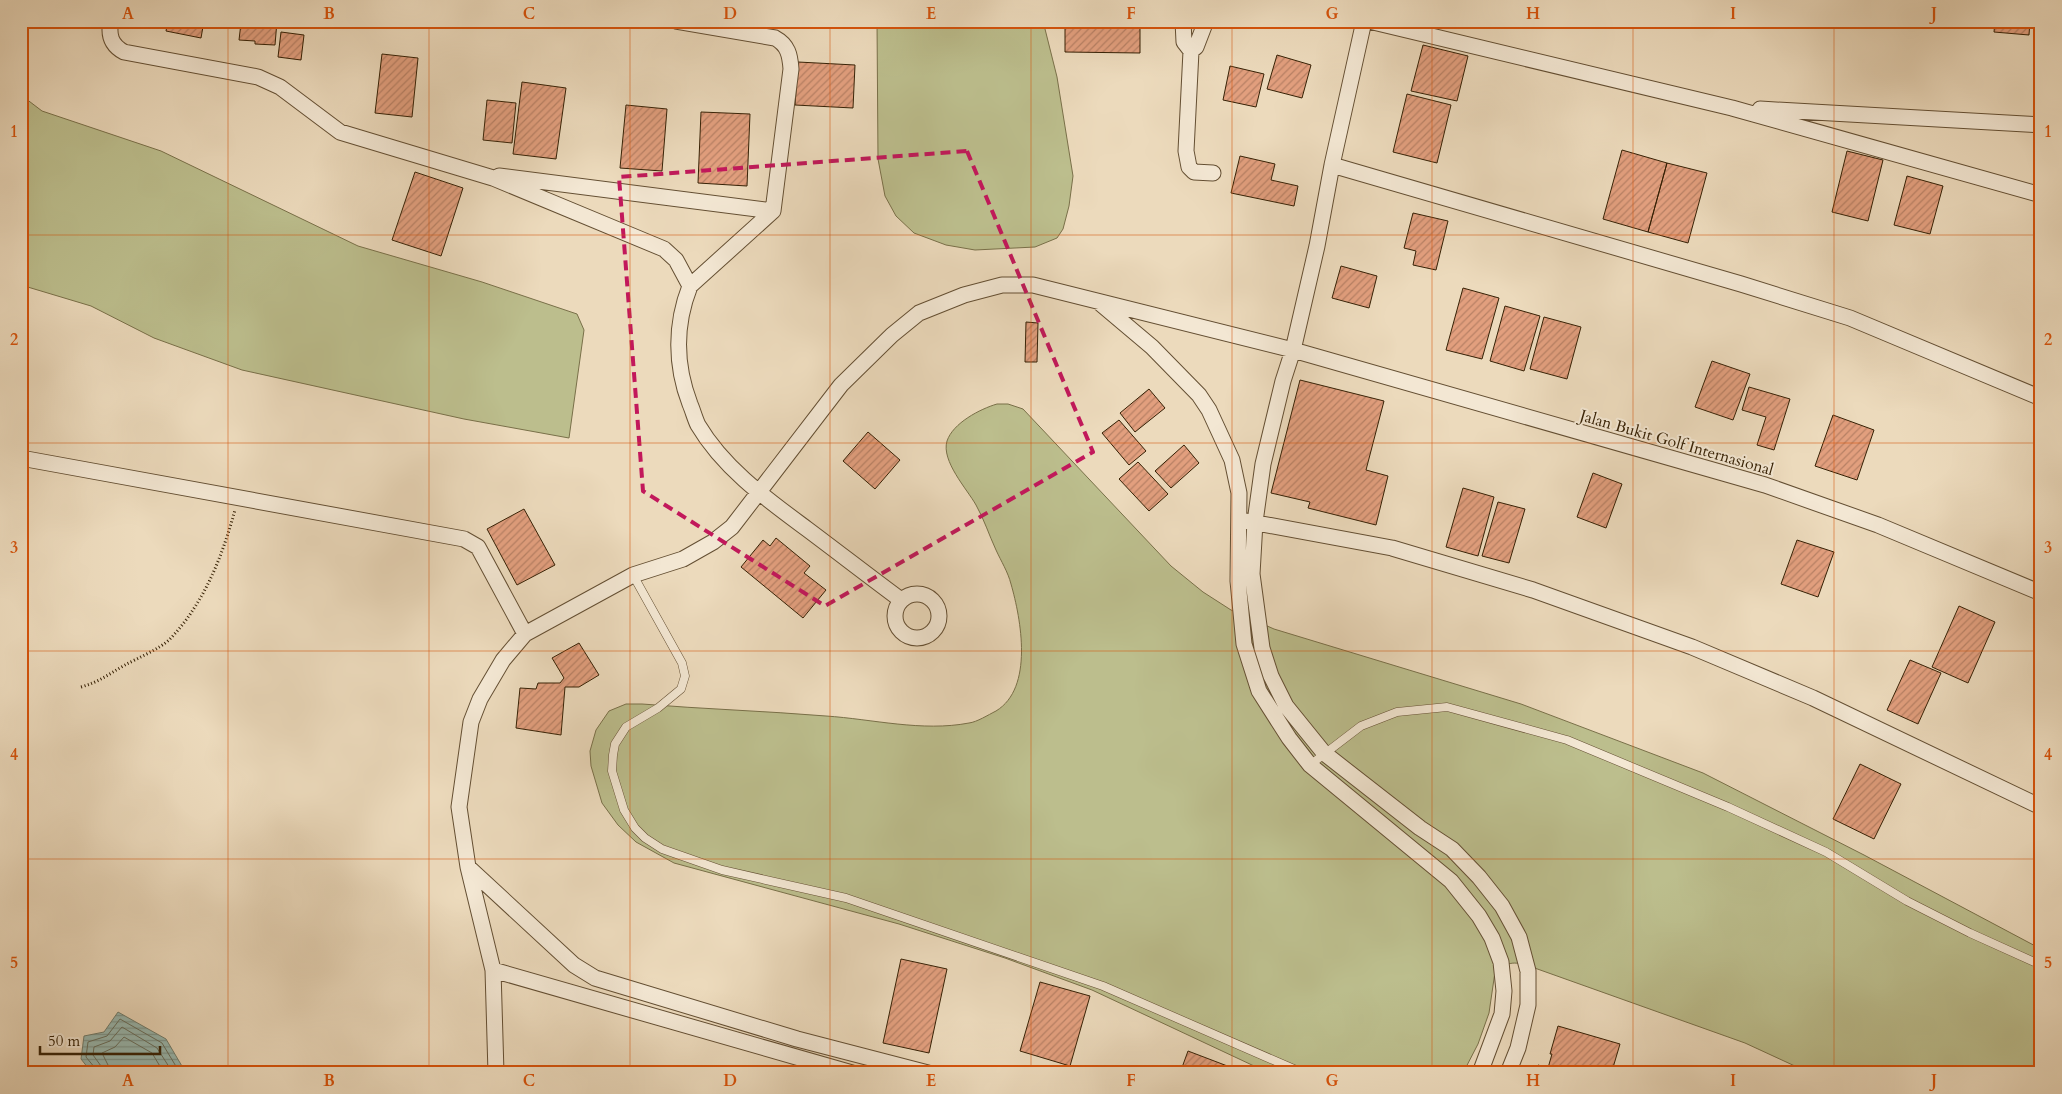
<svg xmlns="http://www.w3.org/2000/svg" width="2062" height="1094" viewBox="0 0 2062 1094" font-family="Cardo,serif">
	<defs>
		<pattern id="water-rules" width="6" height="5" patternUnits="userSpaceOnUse" patternTransform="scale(1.25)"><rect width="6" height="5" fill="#99bab2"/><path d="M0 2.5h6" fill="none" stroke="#7e978f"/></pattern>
		<pattern id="building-hatch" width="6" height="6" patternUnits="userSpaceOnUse" patternTransform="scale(1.25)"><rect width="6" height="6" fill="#e29f7e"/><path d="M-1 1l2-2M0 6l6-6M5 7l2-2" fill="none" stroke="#b88165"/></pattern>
	</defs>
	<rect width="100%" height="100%" fill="#ecdabc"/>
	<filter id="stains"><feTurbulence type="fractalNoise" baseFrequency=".004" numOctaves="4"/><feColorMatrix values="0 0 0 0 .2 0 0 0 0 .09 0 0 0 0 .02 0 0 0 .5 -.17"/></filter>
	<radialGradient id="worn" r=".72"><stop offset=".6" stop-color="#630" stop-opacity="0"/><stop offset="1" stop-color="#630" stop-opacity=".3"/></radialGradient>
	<path fill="#bcbe8d" stroke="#797049" d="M877,21H1043L1057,77L1073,176L1069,206L1063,229L1057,238L1035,247L975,250L946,245L914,233L896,216L885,196L878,159Z
		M21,95L42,111L161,151L358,246L482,282L577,314L584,330L569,438L464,419L242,370L154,338L91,306L21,285Z
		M997,404H1008L1023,409L1171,566L1203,592L1231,610L1274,629L1521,704L1703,773L1864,855L2041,949V1073H1810L1745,1043L1529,966C1514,961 1507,962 1495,972L1489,1013L1478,1044L1463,1073H1269L1092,990L1005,958L899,924L674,863L636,842L618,825L602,803L591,766L590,751L596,730L609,711L626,704H642C703,709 765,711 826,716C872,719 922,732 969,723C977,722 988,715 996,711C1034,688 1021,619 1011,584C1008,572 1001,561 996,550C989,535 984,519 976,505C967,489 941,461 947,441C953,423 980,409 997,404Z"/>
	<path fill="url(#water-rules)" stroke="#717d6d" d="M118,1012L166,1039L186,1073H92L81,1059L84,1036L104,1032Z"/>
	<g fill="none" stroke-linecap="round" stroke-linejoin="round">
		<path stroke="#686e5c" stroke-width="1" d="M96,1073L95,1068L86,1057L88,1042L107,1036L120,1019L162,1043L180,1073
			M102,1073L101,1066L93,1055L94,1047L110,1041L122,1027L157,1048L173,1073
			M110,1073L108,1065L102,1053L115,1047L124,1037L152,1053L164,1073"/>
	</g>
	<path fill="url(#building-hatch)" stroke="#362105" d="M168,21H204L201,38L166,31Z
		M257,21H277L275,45L255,44V41L239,40L241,23L257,24Z
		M1065,21H1140V53L1065,52Z
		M1995,21H2030L2029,35L1994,32Z
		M281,32L304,35L301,60L278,57Z
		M1423,45L1468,56L1457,101L1411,91Z
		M382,54L418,58L412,117L375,113Z
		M1277,55L1311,65L1302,98L1267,89Z
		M798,62L855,65L853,108L795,105Z
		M1230,66L1264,74L1256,107L1223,100Z
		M522,82L566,88L556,159L513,154Z
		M1407,94L1451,105L1437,163L1393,152Z
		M487,100L516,103L512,143L483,140Z
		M626,105L667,109L662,171L620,168Z
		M701,112L750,114L747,186L698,183Z
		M1622,150L1667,163L1648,232L1603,219Z
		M1847,151L1883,160L1868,221L1832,212Z
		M1240,156L1275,164L1271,180L1298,186L1294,206L1231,193Z
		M1667,163L1707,173L1688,243L1648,232Z
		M415,172L463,188L441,256L392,240Z
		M1907,176L1943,186L1930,234L1894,225Z
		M1413,213L1448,221L1436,270L1413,265L1416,251L1404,248Z
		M1341,266L1377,276L1369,308L1332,298Z
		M1463,288L1499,298L1482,359L1446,350Z
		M1505,306L1540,316L1524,371L1490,361Z
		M1544,317L1581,327L1567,379L1530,369Z
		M1026,322L1038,323L1037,362H1025Z
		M1712,361L1750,374L1733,420L1695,407Z
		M1300,380L1384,401L1366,470L1388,476L1376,525L1308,508L1310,502L1271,493Z
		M1749,387L1790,399L1774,450L1757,445L1766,417L1742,410Z
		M1149,389L1165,408L1135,432L1120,413Z
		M1833,415L1874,430L1857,480L1815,466Z
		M1119,420L1146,451L1129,465L1102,433Z
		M868,432L900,460L875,489L843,461Z
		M1184,445L1199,463L1171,488L1155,471Z
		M1138,462L1168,494L1149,511L1119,479Z
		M1593,473L1622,484L1606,528L1577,517Z
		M1463,488L1494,497L1478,556L1446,547Z
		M1498,502L1525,509L1509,563L1482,556Z
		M524,509L555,565L517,585L487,529Z
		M776,538L810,566L804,573L826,590L803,618L741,567L763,540L770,546Z
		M1797,540L1834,552L1818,597L1781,584Z
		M1959,606L1995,622L1968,683L1932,667Z
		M579,643L599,675L579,687H565L561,735L516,728L520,688L536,689L538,683H560L564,678L552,658Z
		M1910,660L1941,673L1918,724L1887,710Z
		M1860,764L1901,784L1874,839L1833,819Z
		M901,959L947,969L929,1053L883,1043Z
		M1040,982L1090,996L1070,1066L1020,1051Z
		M1558,1026L1620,1044L1612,1071L1603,1069L1601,1073H1530L1538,1065L1548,1068L1552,1054H1550Z
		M1188,1051L1230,1067L1228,1073H1180Z"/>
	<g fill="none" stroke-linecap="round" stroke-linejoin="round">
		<defs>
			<path id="service" d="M633,575L682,663L685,676L681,689L658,708L626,727L615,744L613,755L612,771L624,810L635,828L645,838L662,849L722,870L846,898L1103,986L1303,1073
				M1310,765L1361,726L1397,712L1447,707L1567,740L1728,807L1826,852L1907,901L1970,933L2041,965"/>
			<path id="minor" d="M111,21C108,35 111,45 124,52L258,77L280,87L340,132L493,178L664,249L676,260L690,286
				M676,21L775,38C788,45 790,55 791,69L773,211L690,286C675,324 675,365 690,404C693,411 695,419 698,425C724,469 768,500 807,529C839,553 870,577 901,600
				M1183,21L1184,42L1191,51L1196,47L1206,21
				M1364,21L1332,165L1317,246L1293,350L1283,381L1263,464L1255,522L1252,574L1262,648L1271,676L1286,706L1324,753L1420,828L1452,849L1479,877L1502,906L1519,937L1528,971V1005L1518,1048L1508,1073
				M1369,21L1732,108L2041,195
				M1191,51L1186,151L1189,167L1194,172L1213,173
				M1760,109L2041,125
				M1332,165L1741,284L1850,318L2041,398
				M499,176L773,211
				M1101,304L1152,347L1199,395L1209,410L1232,460L1239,493L1238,581L1244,644L1259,691L1289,738L1310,765L1451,881L1479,916L1492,938L1501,962L1504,991L1502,1014L1480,1073
				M21,458L464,539L478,547L525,634
				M1246,521L1392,548L1533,590L1692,647L1813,698L2041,807
				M895 616a22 22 0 1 1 44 0a22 22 0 1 1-44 0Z
				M468,867L574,965L595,978L797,1039L928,1073
				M493,970L852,1073
				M496,1073L493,970L468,867L459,807L471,722L480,699L503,660L525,634L633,575L683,559L713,542L732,527L841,385L892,335L919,313L964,295L1002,285H1033L1293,350L1765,485L1878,525L2041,593"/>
		</defs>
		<use href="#service" stroke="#644f33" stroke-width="9"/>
		<use href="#minor" stroke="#644f33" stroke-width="17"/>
		<path stroke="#362105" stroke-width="3" stroke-dasharray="1 2.5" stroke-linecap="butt" d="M81,687C99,682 109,674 125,665C138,658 159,649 169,640C204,604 222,557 235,510"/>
		<use href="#service" stroke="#f3e7d3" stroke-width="8"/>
		<use href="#minor" stroke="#f3e7d3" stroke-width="15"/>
	</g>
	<path fill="none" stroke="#c2185b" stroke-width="4" stroke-dasharray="10 6" stroke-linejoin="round" d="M967,151L1093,452L825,606L643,491L619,177Z"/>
	<path fill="none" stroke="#d6530b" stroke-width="1" stroke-opacity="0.55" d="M228,21V1073M429,21V1073M630,21V1073M830,21V1073M1031,21V1073M1232,21V1073M1432,21V1073M1633,21V1073M1834,21V1073M21,235H2041M21,443H2041M21,651H2041M21,859H2041"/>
	<g text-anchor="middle" stroke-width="4" stroke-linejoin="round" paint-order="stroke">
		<g font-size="16" fill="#362105" stroke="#f3e7d3">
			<text transform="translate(1677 442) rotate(16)" y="6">Jalan Bukit Golf Internasional</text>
		</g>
	</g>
	<rect width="2062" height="1094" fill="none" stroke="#ecdabc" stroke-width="55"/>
	<path d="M40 1046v8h120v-8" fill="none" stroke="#362105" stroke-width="2.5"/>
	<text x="48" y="1046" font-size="15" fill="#362105" stroke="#f3e7d3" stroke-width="4" paint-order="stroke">50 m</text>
	<rect x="28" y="28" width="2006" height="1038" fill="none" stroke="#d6530b" stroke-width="2"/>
	<g font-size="16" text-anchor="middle" font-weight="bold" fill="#d6530b">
		<text x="128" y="19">A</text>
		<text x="329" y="19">B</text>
		<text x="529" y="19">C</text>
		<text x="730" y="19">D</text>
		<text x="931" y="19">E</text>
		<text x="1131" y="19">F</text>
		<text x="1332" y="19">G</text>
		<text x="1533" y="19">H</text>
		<text x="1733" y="19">I</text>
		<text x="1934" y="19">J</text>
		<text x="14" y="137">1</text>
		<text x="2048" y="137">1</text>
		<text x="14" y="345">2</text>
		<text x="2048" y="345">2</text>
		<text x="14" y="553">3</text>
		<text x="2048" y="553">3</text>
		<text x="14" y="760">4</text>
		<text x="2048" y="760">4</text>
		<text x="14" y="968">5</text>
		<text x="2048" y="968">5</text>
		<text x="128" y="1086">A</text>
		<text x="329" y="1086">B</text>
		<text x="529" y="1086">C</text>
		<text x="730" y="1086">D</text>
		<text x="931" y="1086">E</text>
		<text x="1131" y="1086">F</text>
		<text x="1332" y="1086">G</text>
		<text x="1533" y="1086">H</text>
		<text x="1733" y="1086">I</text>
		<text x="1934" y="1086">J</text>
	</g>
	<rect width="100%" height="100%" filter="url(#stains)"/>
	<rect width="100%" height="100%" fill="url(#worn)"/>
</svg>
